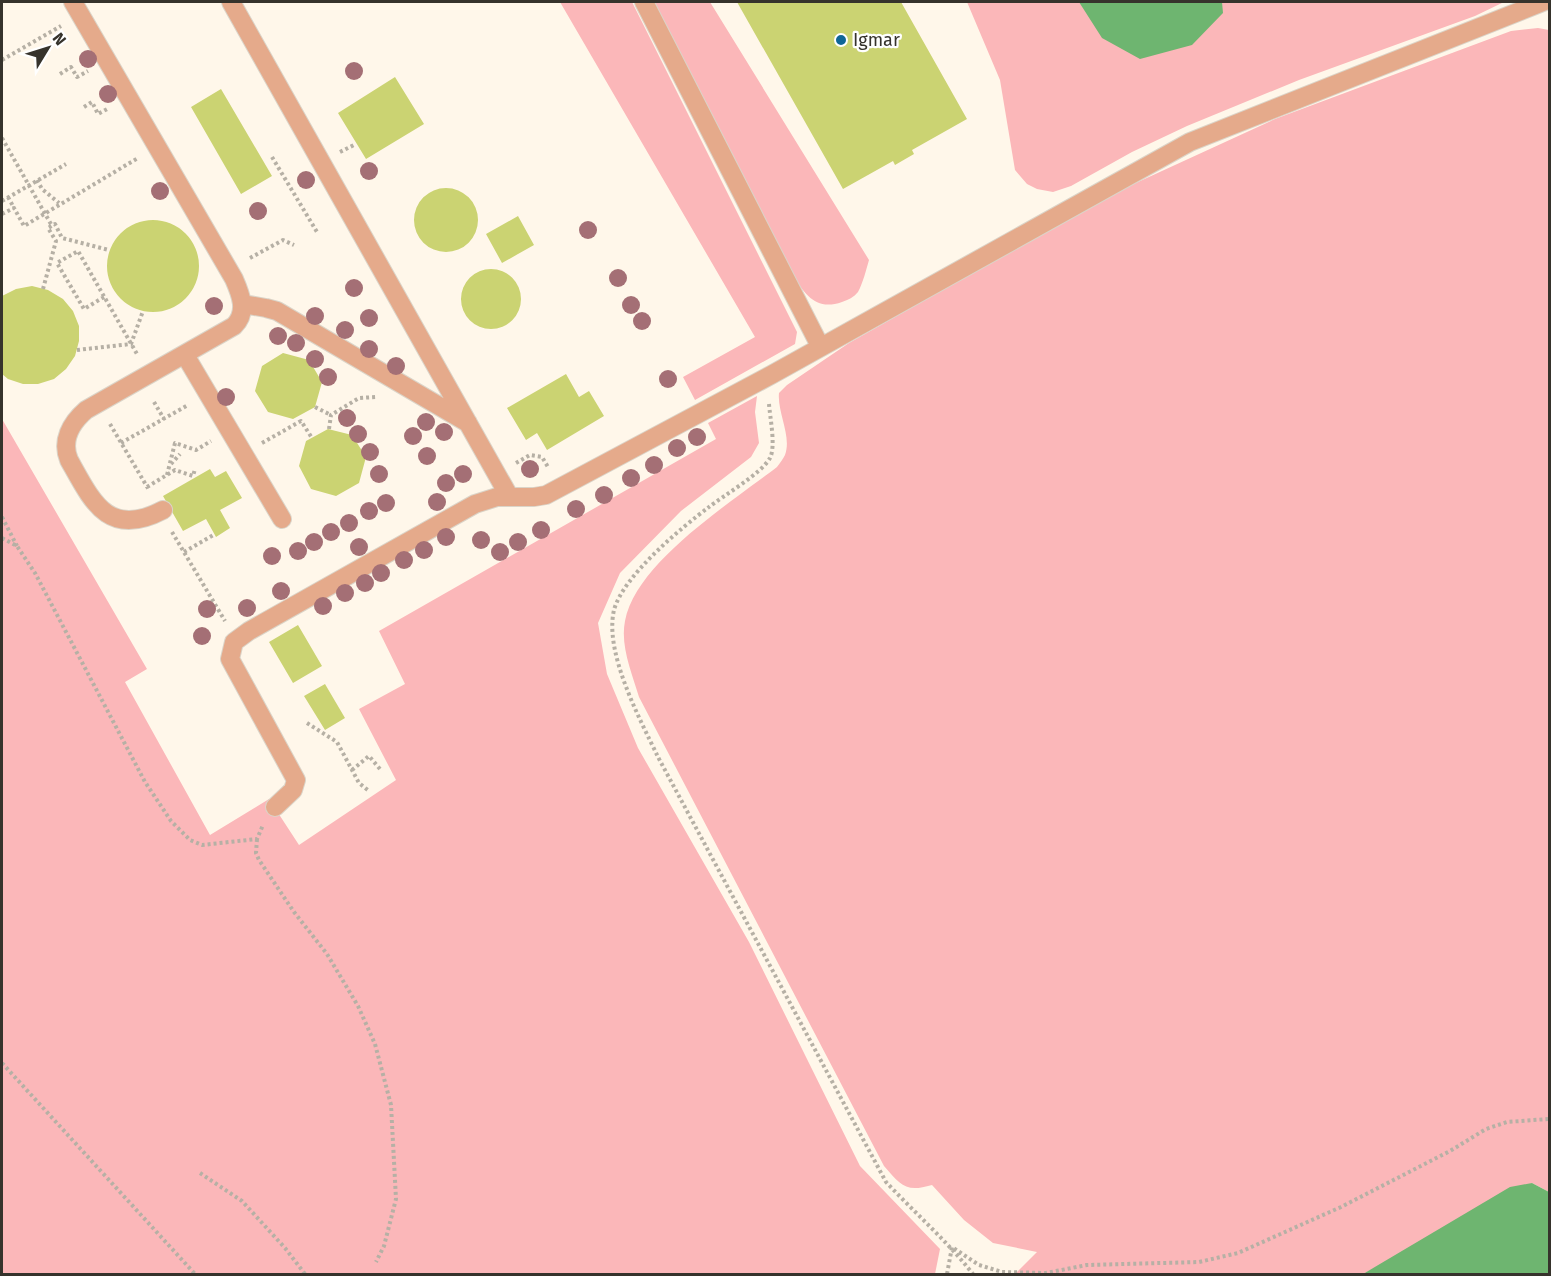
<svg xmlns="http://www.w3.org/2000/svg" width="1551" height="1276" viewBox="0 0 1551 1276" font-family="'Fira Sans',sans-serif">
	<rect width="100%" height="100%" fill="#fff7ea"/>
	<path fill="#fbb7b9" d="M560,2H632L797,332L795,344L695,400L683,377L755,337Z
		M652,2H710L869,260C866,270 863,283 858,292C854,297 848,300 842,302C816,311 806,295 793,276Z
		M967,2H1079L1222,13V2H1504L1475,16L1299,80L1187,126L1132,152L1071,186L1053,192L1037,189L1027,184L1015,170L1000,80Z
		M1538,28L1549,30V1192L1532,1183L1363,1274H1015L1037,1252L993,1243L964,1220L932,1185C905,1193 901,1185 884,1166L639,697C632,673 620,646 625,621C636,562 732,502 777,467C780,463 783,459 785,455C792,436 777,412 779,393L787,385L849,343L1114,193L1275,119L1511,31Z
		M757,396L755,412L759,443L751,457L681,511L620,573L598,623L607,674L638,748L749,942L860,1166L940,1249L935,1274H2V419L147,669L125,682L210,835L269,799L299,845L396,780L359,709L405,684L379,631L716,439L708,423Z"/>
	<path fill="#6eb570" d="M1079,2H1222L1223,13L1192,45L1140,59L1102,38Z
		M1532,1183L1549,1192V1274H1363L1510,1187Z"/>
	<path fill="#cbd372" d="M737,2H901L967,119L912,150L914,154L895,165L893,161L843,189Z
		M395,77L424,124L366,159L338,113Z
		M221,89L272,176L241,194L191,107Z
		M414 220a32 32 0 1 1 64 0a32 32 0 1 1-64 0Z
		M518,216L534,245L502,263L486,234Z
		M107 266a46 46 0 1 1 92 0a46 46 0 1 1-92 0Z
		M461 299a30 30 0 1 1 60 0a30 30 0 1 1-60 0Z
		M32,286L48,290L63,299L73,311L79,326V341L75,356L66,369L54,379L38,384H23L8,379L2,374V296L16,289Z
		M283,353L309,360L322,382L315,407L293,419L268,412L255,391L262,366Z
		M566,374L579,397L589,391L604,416L547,450L537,433L526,440L507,408Z
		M328,429L352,435L366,457L359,483L336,496L311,489L299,466L306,441Z
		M210,469L215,477L226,471L242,498L220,510L230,528L216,537L206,519L183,531L163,496Z
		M298,625L322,666L293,683L269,642Z
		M325,684L345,718L325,730L304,696Z"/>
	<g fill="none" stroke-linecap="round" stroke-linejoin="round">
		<defs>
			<path id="minor" d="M73,2L234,279C241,295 248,312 234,326L86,410C71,423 61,441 69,460C92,501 108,539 163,510
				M231,2L509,496
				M644,2L820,346
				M243,304L266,308L277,311L468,423
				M185,355L282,519
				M275,807L293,790L296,780L230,659L234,642L249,631L475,504L497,497H534L546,495L771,375L1190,142L1543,2"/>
		</defs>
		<use href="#minor" stroke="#dbd4c8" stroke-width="20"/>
		<path stroke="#b6b0a5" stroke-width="4" stroke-dasharray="3 3" stroke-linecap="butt" d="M2,60L61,26
			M60,74L71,67L77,77L88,71
			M84,107L92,102L98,114L109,108
			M2,138L52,226
			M340,152L356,144
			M272,157L317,232
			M37,180L42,189L59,203
			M8,197L14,208
			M2,201L66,164
			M2,214L14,208L24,226L138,158
			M250,258L283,240L294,245
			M43,289L56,241L48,228L55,224L62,238L109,250
			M104,297L84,309L57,263L78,251L137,354
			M77,350L131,344L143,311
			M154,402L164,419
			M769,404C770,418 776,446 770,458C762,473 723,496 709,507C681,528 623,576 614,610C604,653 640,719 658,757L886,1182C915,1213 947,1241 973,1274
			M315,407L331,415
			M110,424L149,490
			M329,429L331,415L359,398L376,397
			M121,443L188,405
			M262,443L301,421L312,438
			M516,463L530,455L542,457L548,467
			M171,464L180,454
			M167,475L175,443L196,450L211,441
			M147,487L175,470L193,476L195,469
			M2,517L17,546
			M172,532L225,621
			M2,538L17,546L35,573L145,782L171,821L190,840L202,845L257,839L263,825
			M184,552L215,534
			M307,723L337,742L359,783L369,791
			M352,770L369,756L380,769
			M257,839L256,853L259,860L294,912L327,954L358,1006L375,1044L391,1105L396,1199L384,1246L376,1262
			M2,1063L195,1274
			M200,1173L242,1201L285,1248L305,1274
			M947,1274L952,1247L979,1265L1002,1272L1046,1273L1087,1265L1199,1262L1238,1253L1341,1207L1450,1151L1486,1129L1507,1122L1548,1119"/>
		<use href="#minor" stroke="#e5aa8b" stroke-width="18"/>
	</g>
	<g fill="#a46f75">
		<circle cx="88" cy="59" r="9"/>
		<circle cx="354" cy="71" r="9"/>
		<circle cx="108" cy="94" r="9"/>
		<circle cx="369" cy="171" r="9"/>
		<circle cx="306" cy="180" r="9"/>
		<circle cx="160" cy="191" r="9"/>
		<circle cx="258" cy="211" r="9"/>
		<circle cx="588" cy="230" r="9"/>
		<circle cx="618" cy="278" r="9"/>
		<circle cx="354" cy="288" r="9"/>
		<circle cx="631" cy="305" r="9"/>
		<circle cx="214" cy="306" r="9"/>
		<circle cx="315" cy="316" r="9"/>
		<circle cx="369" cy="318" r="9"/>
		<circle cx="642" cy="321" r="9"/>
		<circle cx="345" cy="330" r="9"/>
		<circle cx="278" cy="336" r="9"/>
		<circle cx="296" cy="343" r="9"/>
		<circle cx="369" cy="349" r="9"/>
		<circle cx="315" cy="359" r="9"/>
		<circle cx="396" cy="366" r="9"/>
		<circle cx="328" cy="377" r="9"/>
		<circle cx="668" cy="379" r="9"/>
		<circle cx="226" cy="397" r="9"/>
		<circle cx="347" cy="418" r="9"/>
		<circle cx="426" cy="422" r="9"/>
		<circle cx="444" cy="432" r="9"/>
		<circle cx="358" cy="434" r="9"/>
		<circle cx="413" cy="436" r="9"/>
		<circle cx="697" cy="437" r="9"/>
		<circle cx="677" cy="448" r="9"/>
		<circle cx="370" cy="452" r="9"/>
		<circle cx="427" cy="456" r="9"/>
		<circle cx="654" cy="465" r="9"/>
		<circle cx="530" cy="469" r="9"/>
		<circle cx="379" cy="474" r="9"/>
		<circle cx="463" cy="474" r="9"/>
		<circle cx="631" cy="478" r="9"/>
		<circle cx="446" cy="483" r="9"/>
		<circle cx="604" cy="495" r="9"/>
		<circle cx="437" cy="502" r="9"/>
		<circle cx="386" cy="503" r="9"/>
		<circle cx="576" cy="509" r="9"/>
		<circle cx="369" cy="511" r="9"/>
		<circle cx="349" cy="523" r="9"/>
		<circle cx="541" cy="530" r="9"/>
		<circle cx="331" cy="532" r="9"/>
		<circle cx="446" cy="537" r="9"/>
		<circle cx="481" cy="540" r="9"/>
		<circle cx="314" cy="542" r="9"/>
		<circle cx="518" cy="542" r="9"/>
		<circle cx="359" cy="547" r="9"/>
		<circle cx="424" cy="550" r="9"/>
		<circle cx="298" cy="551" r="9"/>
		<circle cx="500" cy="552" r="9"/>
		<circle cx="272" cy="556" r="9"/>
		<circle cx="404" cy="560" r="9"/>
		<circle cx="381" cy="573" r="9"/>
		<circle cx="365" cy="583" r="9"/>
		<circle cx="281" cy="591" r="9"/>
		<circle cx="345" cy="593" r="9"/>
		<circle cx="323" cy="606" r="9"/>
		<circle cx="247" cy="608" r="9"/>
		<circle cx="207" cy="609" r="9"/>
		<circle cx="202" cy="636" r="9"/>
	</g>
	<circle fill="#0f6697" stroke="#fff" stroke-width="2" cx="841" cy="40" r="6"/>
	<g text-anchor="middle" stroke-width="4.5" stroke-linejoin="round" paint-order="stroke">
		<g font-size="18" fill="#36332c" stroke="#fff" text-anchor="start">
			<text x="853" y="46">Igmar</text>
		</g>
	</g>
	<rect width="1551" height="1276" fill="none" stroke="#36332c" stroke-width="6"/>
	<g transform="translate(48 48) rotate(52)" stroke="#ffffff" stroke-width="4.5" paint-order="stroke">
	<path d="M0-4.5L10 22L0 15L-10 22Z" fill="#36332c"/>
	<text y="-9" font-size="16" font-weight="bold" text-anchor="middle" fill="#36332c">N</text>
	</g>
</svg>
